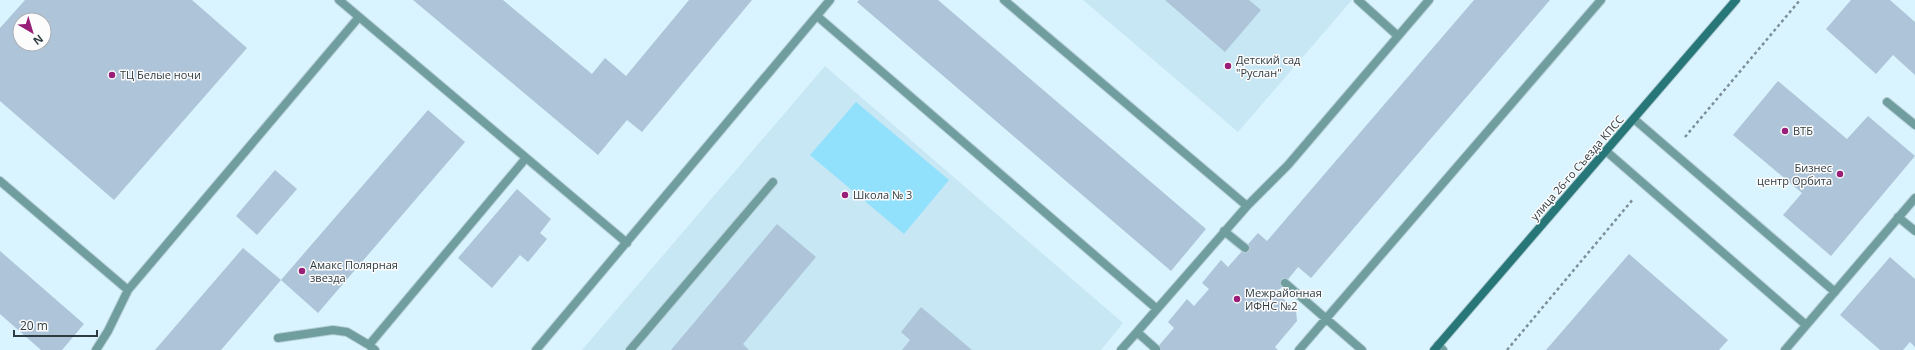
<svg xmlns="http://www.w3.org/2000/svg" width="1915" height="350" viewBox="0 0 1915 350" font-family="'Open Sans',sans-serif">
	<rect width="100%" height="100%" fill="#d9f4fe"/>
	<path fill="#c7e7f4" d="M1083,0H1352L1238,132Z
		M825,66L1123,323L1101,350H582Z"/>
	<path fill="#91e1fc" d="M856,102L949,180L904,234L810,155Z"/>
	<path fill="#adc4d9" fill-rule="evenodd" d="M25,0H192L247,48L114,200L0,101V28ZM20,20H44V44H20Z
		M413,0H503L592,74L605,58L626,76L689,0H752L642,132L627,120L598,155Z
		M859,0H938L1206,229L1171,271L857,2Z
		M1165,0H1249L1261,10L1225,52Z
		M1474,0H1550L1311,278L1298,267L1277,293L1296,310L1297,321L1275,347L1278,350H1155L1174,328L1168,322L1187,299L1194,306L1209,289L1202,283L1221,260L1228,267L1258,233L1267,241Z
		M1851,0H1890L1915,22V75L1893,55L1876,74L1826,29Z
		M1778,81L1847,139L1868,116L1915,156L1831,256L1783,215L1802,193L1733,135Z
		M428,110L465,142L318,313L281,280Z
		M275,170L297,189L257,235L236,216Z
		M517,189L551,219L540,233L547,239L528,262L520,255L492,288L458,258Z
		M777,224L816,257L743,344L749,350H671Z
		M243,248L281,280L221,350H155Z
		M0,251L84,324L62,350H41L0,314Z
		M1629,254L1728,340L1719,350H1546Z
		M1890,257L1915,279V347L1910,342L1903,350H1880L1840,315Z
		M921,307L972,350H902L910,340L901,332Z"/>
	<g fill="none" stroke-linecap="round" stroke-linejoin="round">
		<defs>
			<path id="lane" d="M339,0L627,243
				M1004,0L1247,206L1288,165L1429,0
				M1358,0L1398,36
				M817,16L1157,309
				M1887,102L1915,125
				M1634,119L1835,292
				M1606,151L1806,325
				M0,181L128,290L108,331L96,350
				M1898,217L1915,231
				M1224,231L1245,248
				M1285,283L1362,350
				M128,290L359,17
				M278,338L333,330L347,332L369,345
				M1438,345L1443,350
				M1156,349L1137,332L1247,206
				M375,350L369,345L526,158
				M536,350L830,0
				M630,350L773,182
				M1121,350L1137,332
				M1299,350L1601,0
				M1785,350L1915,198"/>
			<path id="secondary" d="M1434,350L1736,0"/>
		</defs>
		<use href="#lane" stroke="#b7cfd8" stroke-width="10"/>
		<use href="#secondary" stroke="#b7cfd8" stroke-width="10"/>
		<path stroke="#7c8f96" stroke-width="2.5" stroke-dasharray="3 3" stroke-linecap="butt" d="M1685,137L1800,0
			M1507,350L1634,198"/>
		<use href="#lane" stroke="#709e9f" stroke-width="8"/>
		<use href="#secondary" stroke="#277779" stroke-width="8"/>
	</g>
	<g fill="#991e77" stroke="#fcfcfc" stroke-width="1.5">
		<circle cx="1228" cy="66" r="4"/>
		<circle cx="112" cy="75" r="4"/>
		<circle cx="1785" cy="131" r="4"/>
		<circle cx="1840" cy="174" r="4"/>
		<circle cx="845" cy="195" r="4"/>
		<circle cx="302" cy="271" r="4"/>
		<circle cx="1237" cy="299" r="4"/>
	</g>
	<g text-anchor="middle" stroke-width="3" stroke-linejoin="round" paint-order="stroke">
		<g font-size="11" fill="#2e3b40" stroke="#fcfcfc" text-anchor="start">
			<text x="1236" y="64">Детский сад<tspan x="1236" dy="13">"Руслан"</tspan></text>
			<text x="120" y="79">ТЦ Белые ночи</text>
			<text x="1793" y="135">ВТБ</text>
			<text x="1832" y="172" text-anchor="end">Бизнес<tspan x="1832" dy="13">центр Орбита</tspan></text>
			<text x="853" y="199">Школа № 3</text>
			<text x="310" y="269">Амакс Полярная<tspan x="310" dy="13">звезда</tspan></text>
			<text x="1245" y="297">Межрайонная<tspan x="1245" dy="13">ИФНС №2</tspan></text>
		</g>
		<g font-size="11" fill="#2e3b40" stroke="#fcfcfc">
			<text transform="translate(1577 168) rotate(-49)" y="4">улица 26-го Съезда КПСС</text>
		</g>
	</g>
	<g transform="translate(32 32) rotate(142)"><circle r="19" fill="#fcfcfc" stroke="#aaafb1"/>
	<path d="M0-3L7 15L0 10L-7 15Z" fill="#991e77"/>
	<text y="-6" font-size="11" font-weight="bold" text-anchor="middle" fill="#2e3b40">N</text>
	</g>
	<path d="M14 330v6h83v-6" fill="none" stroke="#2e3b40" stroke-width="2"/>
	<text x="20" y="330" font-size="12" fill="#2e3b40" stroke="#fcfcfc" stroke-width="3" paint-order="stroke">20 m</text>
</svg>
